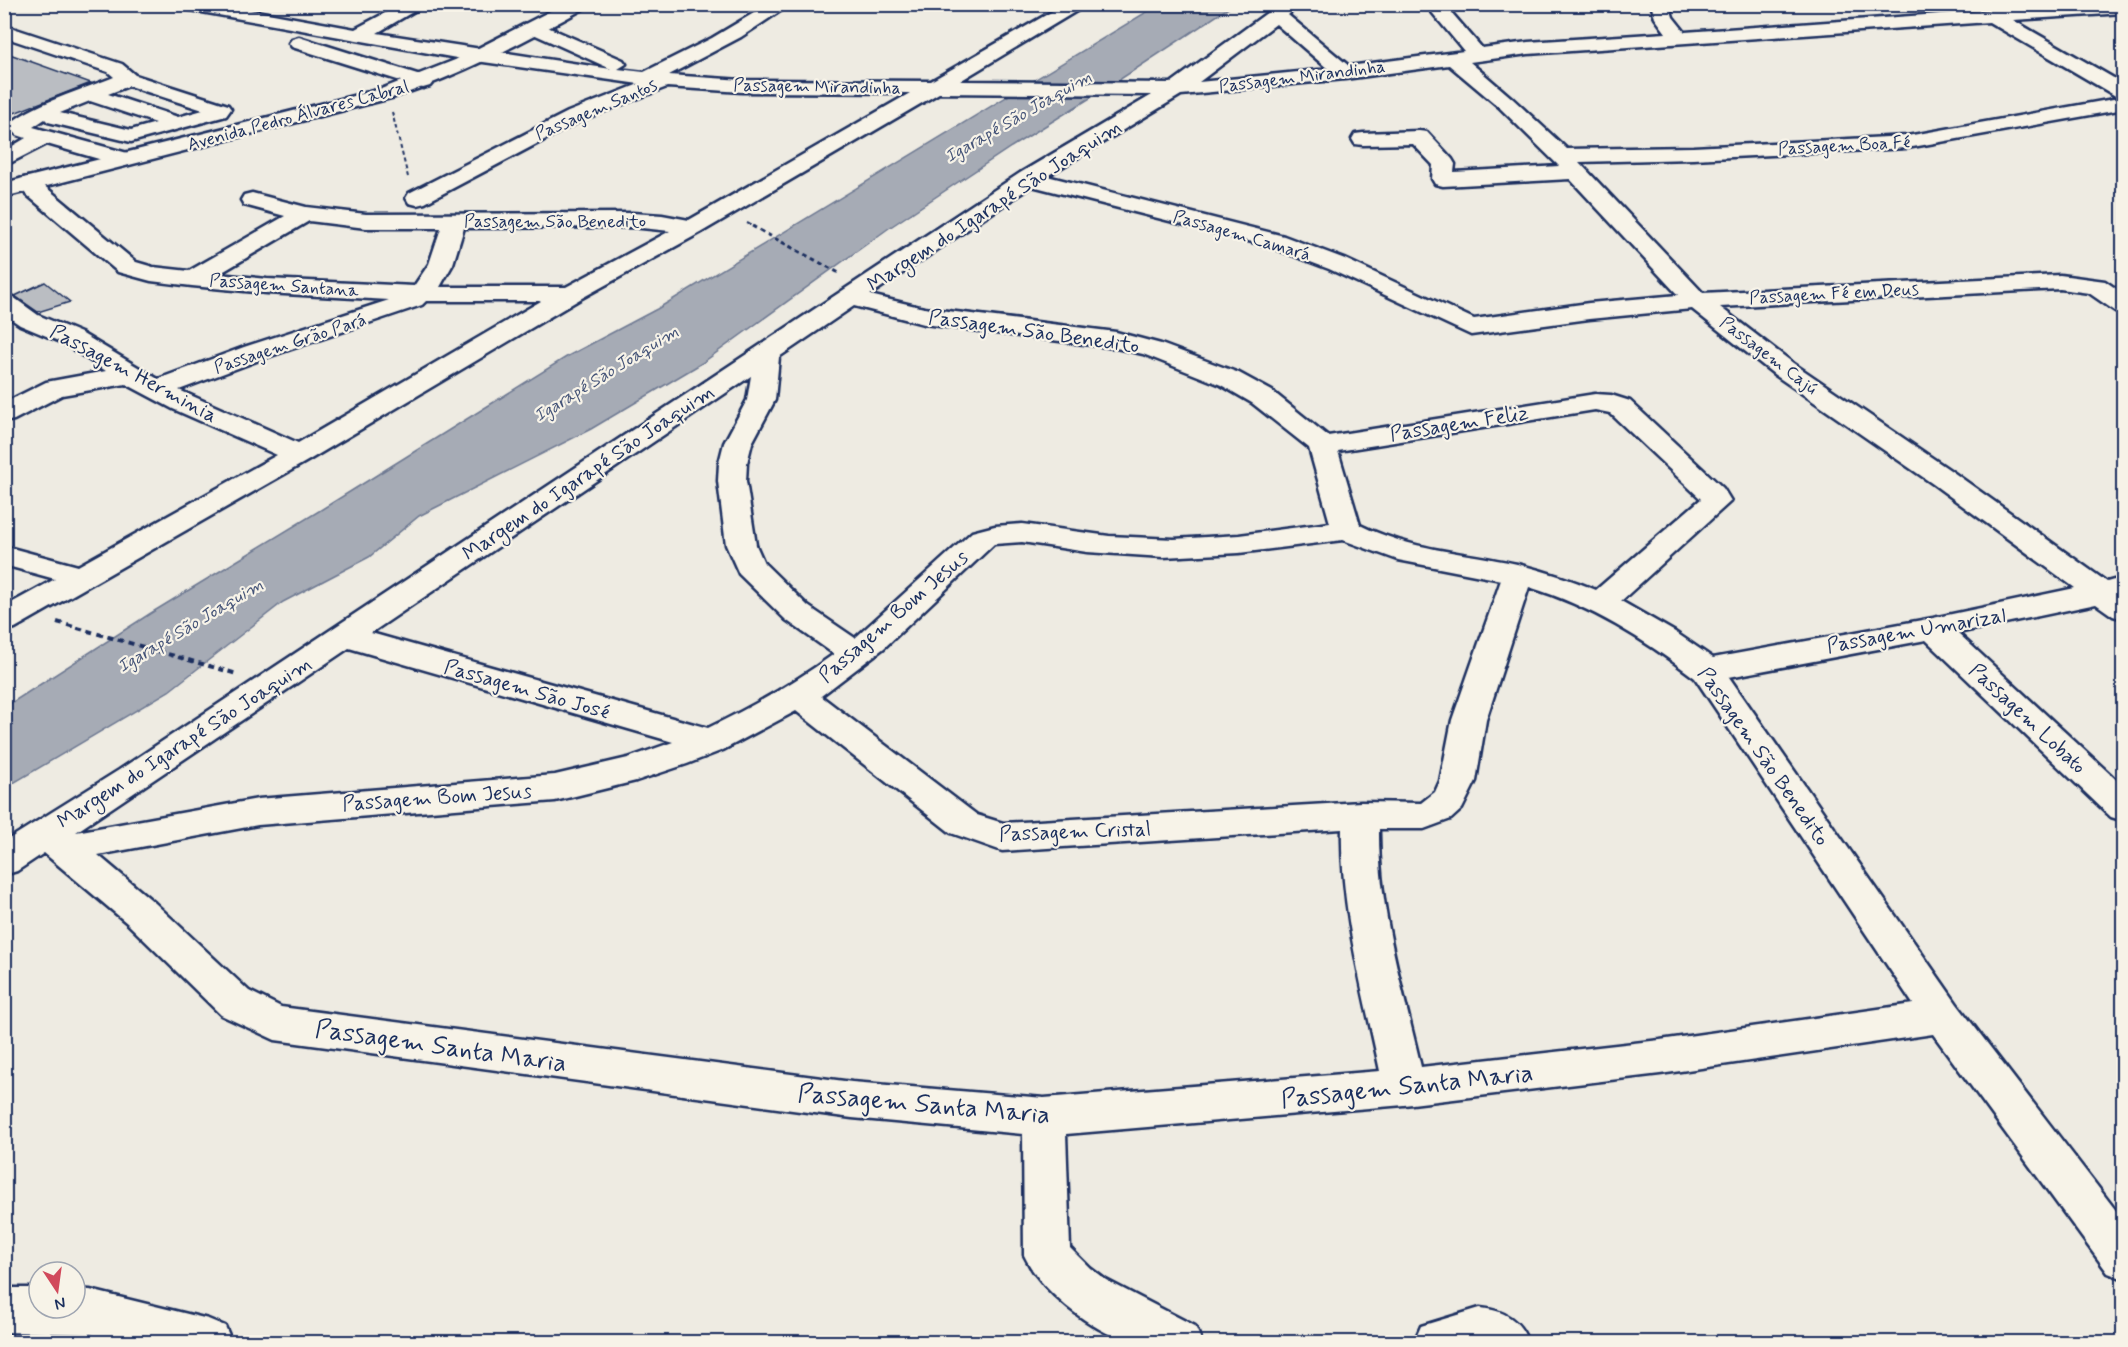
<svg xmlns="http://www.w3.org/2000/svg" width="2128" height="1347" viewBox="0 0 2128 1347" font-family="Mynerve,sans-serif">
	<rect width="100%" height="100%" fill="#eeebe2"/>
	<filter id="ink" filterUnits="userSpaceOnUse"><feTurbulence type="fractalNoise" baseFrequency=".0167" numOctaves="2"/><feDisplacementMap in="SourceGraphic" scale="12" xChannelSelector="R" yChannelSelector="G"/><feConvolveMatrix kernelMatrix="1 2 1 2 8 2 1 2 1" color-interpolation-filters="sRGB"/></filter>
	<g filter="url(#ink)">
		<path fill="#a6abb5" stroke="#6e7992" stroke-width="1.5" d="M1158,5H1233L1116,82L1011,147L889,228L702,363L591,429L419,516L369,557L283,602L169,691L5,788V707L151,613L319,511L568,356L657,309Z"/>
		<path fill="#babdc2" stroke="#1b2f5e" stroke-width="1.5" d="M4,52L91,83L4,117Z
			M45,282L70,302L38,312L15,296Z"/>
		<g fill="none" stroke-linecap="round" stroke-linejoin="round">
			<defs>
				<path id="minor" d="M176,4H218L355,29L402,4H426L377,33L611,69L529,32L527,28L529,24L536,22L623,60L626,64L618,69L644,72L712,38L769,4H791L741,37L669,75L742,80L931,81L1065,4H1088L960,81L1171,83L1279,4H1300L1288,15L1349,66L1464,51L1425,4H1444L1482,48L1528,42L1666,33L1655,18L1651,4H1669L1673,17L1685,32L2080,4H2124V13L2013,20L2124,84V109L1907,148L1693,159L1579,162L1703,293L2060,275L2105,281L2124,294V313L2115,311L2089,293L2060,289L1720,307L1793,363L1953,472L2107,582L2114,580L2124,583V619L2113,616L2096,604L1958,633L2124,787V821L2111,817L1926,640L1729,677L1957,1004L2124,1221V1279L2108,1273L1933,1034L1660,1074L1404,1105L1066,1134L1070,1248L1090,1268L1106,1280L1195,1326L1202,1342C1188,1344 1140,1346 1128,1342C1090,1329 1041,1292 1024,1255L1023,1134L852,1118L275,1040L221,1015L127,923L44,853L17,871L4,875V842L119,770L1020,173L1152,95L939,93L700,233L580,299L309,460L15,628L4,631V607L55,579L4,565V546L78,566L277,455L173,409L126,384L62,395L14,420L4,422V403L46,382L106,371L63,343L20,325L4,314V295L13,297L38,315L81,333L158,379L244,347L389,300L267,293L192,286L151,281L118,272L20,189L17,184L20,179L28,177L36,179L136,262L153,267L189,271L285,216L244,205L241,200L244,195L252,193L306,207L366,214L632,213L662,215L689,220L910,93L742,92L667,87L582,120L425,203L417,205L409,203L406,198L409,193L568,112L639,84L462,59L185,9ZM1989,22L2119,98L1907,136L1693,147L1567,149L1513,99L1470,62L1528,54ZM1276,24L1328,69L1199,82ZM1449,65L1499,107L1559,166L1454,172L1455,164L1452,159L1427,132L1419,131L1363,133L1355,134L1352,139L1355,144L1363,145L1413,144L1433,165L1432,179L1435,184L1443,186L1570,179L1678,295L1589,303L1474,319L1345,259L1284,236L1047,176L1181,95L1345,79ZM1032,186L1268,246L1329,269L1471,335L1589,319L1692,309L1775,375L1933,484L2075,588L1933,618L1713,658L1675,632L1621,601L1731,501L1723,488L1630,401L1611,395L1595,394L1328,436L1272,391L1239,373L1161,344L1116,332L924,308L870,295ZM309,221L366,228H441L429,264L414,286L267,279L219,274ZM632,227L670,231L566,287H440L453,264L464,228ZM426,301H541L298,443L179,390L262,359L422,305ZM854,306L924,324L1116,348L1143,354L1221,385L1252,403L1309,448L1330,523L1239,535L1174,539L1109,536L1022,524L995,526L972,532L855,638L808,606L764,563L756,545L746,481L747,463L752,443L775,400L779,357ZM751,376L747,400L724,443L719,463L718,481L726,545L739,574L786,620L834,654C794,683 752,707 708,728L371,633ZM1595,410L1610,413L1701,499L1596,590C1570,579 1544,571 1517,564C1463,552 1410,550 1360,525L1338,451ZM1343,540L1398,560L1501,580L1452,720L1440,781L1435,792L1421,803L1361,802L1003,823L977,815L821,696L884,648L994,544L1022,542L1087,552L1163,557L1239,553ZM1529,587C1591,606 1644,639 1695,678L1913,1004L1660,1040L1421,1067C1403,990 1378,908 1379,829H1424L1451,819L1462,809L1476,781L1486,720ZM349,648L673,742L628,758L555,775L258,799L76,832ZM796,711L951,833L1002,851L1342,829C1340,908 1364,994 1380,1071L1044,1098L852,1082L281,1007L249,991L155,903L98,855L258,825L555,801L636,781L687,764L723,750Z
					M4,25L122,64L135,75L228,105L231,109L226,116L131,142L48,122L45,119L33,127L131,154L134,159L131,164L123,166L47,144L4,166V151L26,138L17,135L9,126C23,107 90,87 114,77L108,72L4,37ZM129,86L203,110L178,117L108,94ZM90,101L156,123L131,130L60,113Z
					M299,37L430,78L433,82L430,86L423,88L292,47L289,43L292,39Z
					M4,1288H39V1308H75V1289L90,1290L208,1319L225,1326L232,1342H121L90,1334L4,1332Z
					M1480,1308C1504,1310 1520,1320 1528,1342H1414L1421,1326Z"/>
				<path id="major" d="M564,4H588L585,8C524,42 462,74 395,97L4,197V183L381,89L455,60Z"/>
			</defs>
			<use href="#minor" stroke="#1b2f5e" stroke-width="5"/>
			<use href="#major" stroke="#1b2f5e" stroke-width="5"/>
			<path stroke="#1b2f5e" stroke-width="2" stroke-dasharray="4 3" stroke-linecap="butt" d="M392,112L408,177
				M747,223L755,227"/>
			<path stroke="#1b2f5e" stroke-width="3" stroke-dasharray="4.5 4" stroke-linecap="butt" d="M752,226L841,274"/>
			<path stroke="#1b2f5e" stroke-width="4" stroke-dasharray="6 4.5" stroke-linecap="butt" d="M57,622L237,674"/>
			<use href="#minor" fill="#f7f3e8" fill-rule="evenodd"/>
			<use href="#major" fill="#f7f3e8" fill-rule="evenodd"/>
		</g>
	</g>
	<g text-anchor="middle" stroke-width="4.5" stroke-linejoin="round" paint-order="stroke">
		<g font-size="18" fill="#1b2f5e" stroke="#f7f3e8">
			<text transform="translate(1302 76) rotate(-7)" y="6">Passagem Mirandinha</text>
			<text transform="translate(817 86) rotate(1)" y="6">Passagem Mirandinha</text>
			<text transform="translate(596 109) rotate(-23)" y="6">Passagem Santos</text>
			<text transform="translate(298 115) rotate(-15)" y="6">Avenida Pedro Álvares Cabral</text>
			<text transform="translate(1844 145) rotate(-3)" y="6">Passagem Boa Fé</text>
			<text x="555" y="227">Passagem São Benedito</text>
			<text transform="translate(1242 235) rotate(16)" y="6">Passagem Camará</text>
			<text transform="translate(284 285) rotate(4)" y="6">Passagem Santana</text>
			<text transform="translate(1834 293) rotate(-3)" y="6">Passagem Fé em Deus</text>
			<text transform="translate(290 343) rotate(-18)" y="6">Passagem Grão Pará</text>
			<text transform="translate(1769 355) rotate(37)" y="6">Passagem Cajú</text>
		</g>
		<g font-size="18" font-style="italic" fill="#455478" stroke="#f7f3e8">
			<text transform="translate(1018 116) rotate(-30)" y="6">Igarapé São Joaquim</text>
			<text transform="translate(606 373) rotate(-32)" y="6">Igarapé São Joaquim</text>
			<text transform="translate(190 625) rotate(-31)" y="6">Igarapé São Joaquim</text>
		</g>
		<g font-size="21" fill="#1b2f5e" stroke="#f7f3e8">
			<text transform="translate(994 205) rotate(-33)" y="7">Margem do Igarapé São Joaquim</text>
			<text transform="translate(1034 331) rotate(8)" y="7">Passagem São Benedito</text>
			<text transform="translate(134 373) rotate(28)" y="7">Passagem Herminia</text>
			<text transform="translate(1459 423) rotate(-9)" y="7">Passagem Feliz</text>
			<text transform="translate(588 472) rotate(-34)" y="7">Margem do Igarapé São Joaquim</text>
			<text transform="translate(893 616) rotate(-41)" y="7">Passagem Bom Jesus</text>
			<text transform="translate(1916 630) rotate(-10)" y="7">Passagem Umarizal</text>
			<text transform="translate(527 689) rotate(16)" y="7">Passagem São José</text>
			<text transform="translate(2028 718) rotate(43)" y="7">Passagem Lobato</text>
			<text transform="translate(184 742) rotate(-33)" y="7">Margem do Igarapé São Joaquim</text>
			<text transform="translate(1764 756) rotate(55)" y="7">Passagem São Benedito</text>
			<text transform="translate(437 797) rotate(-4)" y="7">Passagem Bom Jesus</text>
			<text transform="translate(1075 831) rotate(-2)" y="7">Passagem Cristal</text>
		</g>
		<g font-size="26" fill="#1b2f5e" stroke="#f7f3e8">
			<text transform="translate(441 1045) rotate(8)" y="9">Passagem Santa Maria</text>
			<text transform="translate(1407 1085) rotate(-6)" y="9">Passagem Santa Maria</text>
			<text transform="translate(924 1103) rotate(5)" y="9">Passagem Santa Maria</text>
		</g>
	</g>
	<rect width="2128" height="1347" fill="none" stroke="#f7f3e8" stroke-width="24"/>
	<rect x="12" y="12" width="2104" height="1323" fill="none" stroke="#1b2f5e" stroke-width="2" filter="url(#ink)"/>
	<g transform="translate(57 1290) rotate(167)"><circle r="28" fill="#f7f3e8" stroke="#9fa5b1" stroke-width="1.5"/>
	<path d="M0-4.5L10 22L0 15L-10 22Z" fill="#d1495b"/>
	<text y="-9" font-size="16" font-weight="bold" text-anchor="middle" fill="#1b2f5e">N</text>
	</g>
</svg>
